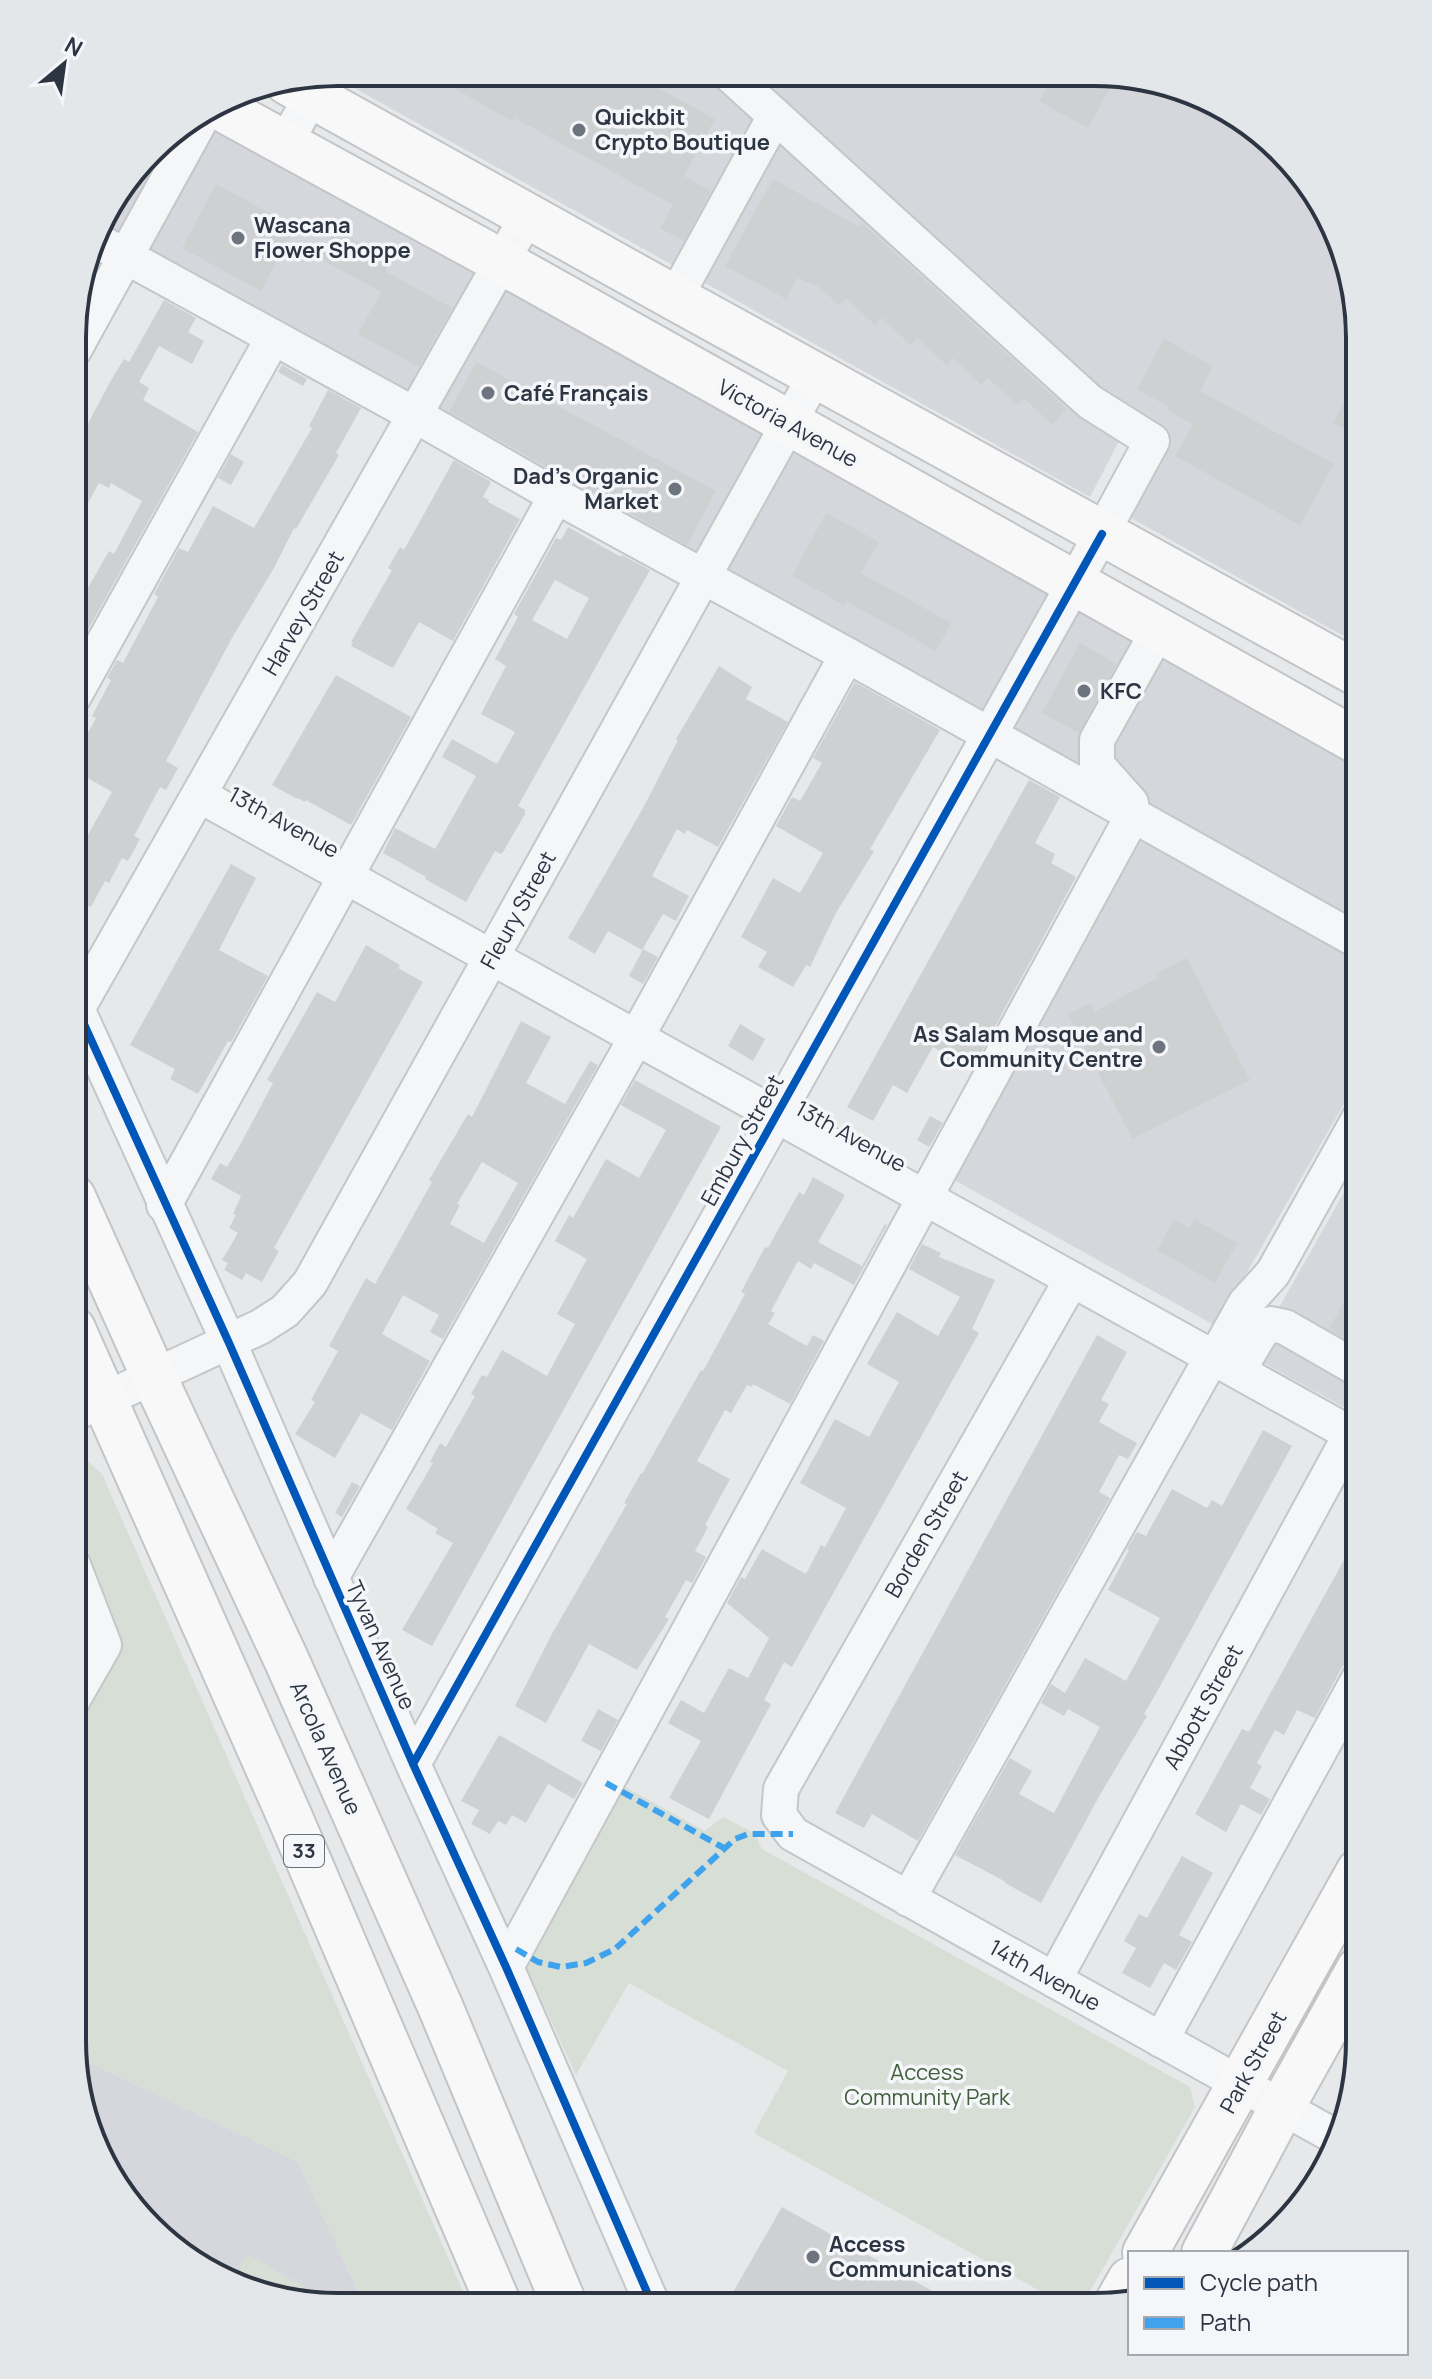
<svg xmlns="http://www.w3.org/2000/svg" width="1432" height="2379" viewBox="0 0 1432 2379" font-family="Manrope,sans-serif">
	<rect width="100%" height="100%" fill="#e6e8ea"/>
	<path fill="#d5d7dd" d="M338,72L710,73L1119,441L1090,497L329,74Z
		M743,73L1129,74L1256,127L1340,237L1360,338V645L1111,507L1144,441Z
		M194,118L1360,766V1076L1216,1326L949,1177L1152,810L98,226L100,220L162,138Z
		M1360,1164V1416L1231,1345L1263,1309L1280,1306Z
		M75,2056L297,2161L365,2305H304L176,2252L92,2142Z"/>
	<path fill="#d7ded6" d="M84,1458L102,1474L469,2305H365L297,2161L75,2056L72,2041V1777L77,1767L72,1764V1724L117,1642L73,1539V1459Z
		M623,1786L705,1831L723,1817L754,1833L762,1849L1190,2087L1195,2107L1081,2307H1069L754,2133L788,2071L629,1983L576,2075L524,1962Z
		M247,2254L325,2298L322,2305H304L235,2276Z"/>
	<path fill="#ced0d2" fill-rule="evenodd" d="M426,72L631,73L715,119L684,176L711,191L684,241L660,228L673,205L515,118L513,122Z
		M1054,74H1118L1088,128L1039,101Z
		M773,179L858,226L862,223L1067,409L1052,425L1024,398L1017,405L988,378L981,385L953,358L947,365L917,338L911,345L882,318L875,325L846,298L839,305L818,286L797,278L786,299L725,266Z
		M216,184L295,227L261,291L182,248Z
		M335,230L391,260L385,271L452,308L419,367L358,334L381,292L319,258Z
		M164,300L196,318L188,332L204,341L192,364L159,346L139,382L149,388L143,400L198,432L74,655V612L109,551L114,554L142,501L111,483L109,488L99,483L74,529V450L110,382L124,359L129,362Z
		M1164,339L1213,366L1200,391L1334,464L1300,525L1175,456L1193,424L1167,410L1169,407L1137,389Z
		M476,362L716,491L687,545L449,412Z
		M282,365L307,379L303,386L278,372Z
		M1360,373V437L1333,423Z
		M328,390L361,408L336,453L339,455L296,529L294,528L274,568L232,638L166,761L178,768L166,790L160,787L134,836L140,839L128,861L122,858L109,883L105,881L91,907L73,898L74,848L80,837L85,840L112,792L74,770V758L96,718L92,716L111,680L107,678L117,660L123,663L158,597L154,594L179,548L188,552L213,506L254,528L312,428L309,426Z
		M231,454L244,462L231,485L218,478Z
		M454,460L491,482L483,497L489,500L488,502L520,519L453,641L419,622L393,668L351,646L353,643L351,642L392,570L388,568L400,547L404,550Z
		M826,513L879,542L861,573L951,623L936,651L846,601L844,605L792,576Z
		M568,527L621,557L622,555L650,570L518,806L525,810V814L503,852L501,854L495,851L466,902L425,879L426,877L383,853L395,828L435,849L476,776L442,757L452,739L497,764L515,732L481,714L506,666L495,659L518,617L514,614L556,538L561,540ZM555,580L589,598L567,639L532,620Z
		M1080,643L1117,664L1079,733L1042,713Z
		M719,666L752,687L746,699L788,722L718,847L687,830L685,834L677,829L652,876L689,896L676,921L663,914L642,950L608,931L595,954L568,938L642,810L678,740L676,739Z
		M336,675L411,717L351,825L306,800L305,802L298,798L297,799L272,785Z
		M855,682L940,730L870,849L874,851L836,913L810,967L806,965L793,987L758,967L767,952L741,937L773,878L800,893L823,853L776,826L792,797L800,801L822,763L813,758Z
		M1029,780L1060,797L1035,843L1055,854L1051,863L1076,877L972,1069L933,1047L907,1093L893,1085L873,1121L847,1107Z
		M231,864L256,878L219,950L268,976L231,1042L228,1041L198,1094L170,1079L175,1069L130,1045Z
		M366,945L400,965L398,968L423,982L274,1248L279,1251L262,1282L246,1273L242,1280L224,1270L228,1263L222,1260L238,1233L229,1228L236,1215L233,1214L241,1196L211,1179L220,1163L227,1167L240,1145L273,1083L267,1080L317,992L335,1002Z
		M643,949L658,957L643,984L629,976Z
		M1187,958L1250,1080L1132,1139L1068,1014L1091,1003L1095,1011L1158,978L1155,974Z
		M521,1021L551,1037L526,1083L565,1104L590,1061L598,1065L443,1339L430,1332L439,1315L403,1295L382,1334L430,1361L392,1430L361,1413L335,1458L295,1434L315,1402L311,1400L338,1351L329,1346L366,1278L375,1284L432,1182L429,1180L468,1114L472,1117ZM482,1162L518,1183L484,1243L450,1224L460,1205L457,1204Z
		M740,1024L765,1039L753,1061L728,1046Z
		M635,1080L721,1127L432,1646L402,1630L453,1543L435,1533L438,1529L406,1509L433,1463L430,1462L440,1443L446,1447L475,1396L471,1394L482,1375L487,1377L502,1350L547,1376L575,1324L557,1314L587,1259L555,1241L569,1215L573,1218L606,1159L639,1178L666,1130L621,1105Z
		M930,1116L943,1123L929,1147L917,1140Z
		M813,1177L845,1195L818,1242L862,1266L885,1224L887,1225L854,1285L814,1263L811,1269L798,1261L786,1283L771,1311L775,1313L768,1324L807,1346L813,1335L824,1341L790,1404L753,1384L752,1387L747,1385L731,1413L725,1410L697,1461L730,1479L705,1525L708,1527L695,1551L706,1557L692,1583L686,1580L665,1617L669,1619L637,1670L589,1644L546,1723L515,1706L553,1632L627,1504L624,1503L641,1473L642,1474L701,1370L703,1371L745,1294L741,1292L765,1247L768,1248L799,1192L804,1195Z
		M1194,1219L1237,1243L1215,1283L1157,1250L1174,1220L1189,1228Z
		M922,1244L941,1253L939,1257L995,1280L972,1329L979,1333L792,1667L784,1662L764,1700L771,1704L709,1819L669,1798L701,1741L668,1723L681,1700L704,1713L729,1668L748,1678L769,1638L727,1603L741,1577L745,1579L762,1549L806,1574L821,1545L825,1547L846,1508L800,1483L835,1419L869,1437L899,1382L867,1364L897,1312L938,1336L960,1297L909,1269Z
		M1360,1273V1347L1329,1329Z
		M1097,1335L1127,1352L1101,1400L1109,1404L1099,1422L1137,1443L1128,1459L1119,1455L1099,1492L1110,1498L918,1841L872,1814L864,1828L835,1813Z
		M1263,1430L1292,1446L1154,1697L1144,1714L1147,1716L1101,1793L1041,1903L1005,1883L1006,1882L955,1855L1010,1758L1032,1771L1019,1794L1054,1813L1100,1727L1068,1709L1064,1716L1041,1703L1051,1684L1065,1693L1085,1658L1126,1681L1160,1618L1108,1590L1129,1550L1127,1549L1137,1532L1146,1536L1172,1489L1207,1508L1212,1500L1222,1506Z
		M352,1482L360,1486L342,1517L335,1513Z
		M1360,1531V1597L1353,1610L1360,1614V1657L1350,1660L1342,1667L1315,1718L1297,1710L1284,1735L1275,1730L1257,1763L1262,1766L1250,1788L1270,1799L1261,1815L1241,1804L1226,1832L1195,1814L1242,1729L1249,1732Z
		M598,1709L618,1720L601,1751L581,1741Z
		M499,1735L583,1783L574,1799L548,1784L526,1823L512,1815L506,1825L498,1821L490,1834L471,1824L479,1810L461,1801Z
		M1182,1856L1213,1873L1179,1935L1192,1942L1176,1970L1164,1963L1150,1988L1122,1973L1136,1948L1124,1941L1139,1914L1147,1918Z
		M782,2207L961,2307L725,2306Z"/>
	<g fill="none" stroke-linecap="round" stroke-linejoin="round">
		<defs>
			<path id="minor" d="M285,144L323,75
				M94,239L415,415L556,496L847,655L1360,942
				M675,298L775,116
				M74,350L205,112
				M74,696L273,338
				M199,795L1360,1439
				M1131,803L1097,765V740L1158,631
				M73,1000L229,1343L413,1764L506,1967L653,2306
				M77,1009L527,217
				M164,1205L556,496
				M1072,1279L781,1789L779,1815L793,1834L1341,2140
				M1215,1358L1245,1304L1273,1273L1360,1117
				M1238,1371L1261,1332L1271,1324L1285,1327L1360,1370
				M73,1414L260,1327L285,1311L310,1283L815,376
				M331,1578L636,1038L847,655
				M72,1701L104,1645L73,1565
				M413,1764L1074,584L1152,441L1090,402L728,73
				M908,1899L1212,1357
				M506,1967L1133,815
				M1054,1980L1351,1434
				M1161,2040L1360,1677"/>
			<path id="major" d="M287,82L675,298L1360,675
				M215,105L502,262L1360,743
				M73,1197L154,1377L286,1659L440,2006L565,2306
				M73,1329L288,1813L499,2305
				M1145,2253L1359,1871
				M1204,2253L1282,2107L1359,1969
				M1117,2303L1130,2280"/>
		</defs>
		<use href="#minor" stroke="#c4c6c8" stroke-width="38"/>
		<use href="#major" stroke="#c2c5c8" stroke-width="48"/>
		<use href="#minor" stroke="#f5f6f7" stroke-width="34"/>
		<use href="#major" stroke="#f8f8f8" stroke-width="44"/>
		<path stroke="#3ea3ec" stroke-width="6" stroke-dasharray="12 6" stroke-linecap="butt" d="M606,1783L724,1848
			M516,1949L538,1962L561,1967L586,1963L615,1949L735,1839L748,1834H793"/>
		<defs>
			<path id="cycleway" d="M73,1000L229,1343L413,1764L506,1967L653,2306
				M413,1764L1102,534"/>
		</defs>
		<use href="#cycleway" stroke="#f4f6f9" stroke-width="13"/>
		<use href="#cycleway" stroke="#0057b8" stroke-width="8"/>
	</g>
	<g fill="#6e747d" stroke="#f4f6f9" stroke-width="3">
		<circle cx="579" cy="130" r="8"/>
		<circle cx="238" cy="238" r="8"/>
		<circle cx="488" cy="393" r="8"/>
		<circle cx="675" cy="489" r="8"/>
		<circle cx="1084" cy="691" r="8"/>
		<circle cx="1159" cy="1047" r="8"/>
		<circle cx="813" cy="2257" r="8"/>
	</g>
	<g text-anchor="middle" stroke-width="7" stroke-linejoin="round" paint-order="stroke">
		<rect fill="#f4f6f9" stroke="#696f7a" stroke-width="2" x="284" y="1835" width="40" height="32" rx="6"/>
		<g font-size="20" font-weight="bold" fill="#2d3543">
			<text x="304" y="1858">33</text>
		</g>
		<g font-size="22" font-weight="bold" fill="#2d3543" stroke="#f4f6f9" text-anchor="start">
			<text x="595" y="125">Quickbit<tspan x="595" dy="25">Crypto Boutique</tspan></text>
			<text x="254" y="233">Wascana<tspan x="254" dy="25">Flower Shoppe</tspan></text>
			<text x="504" y="401">Café Français</text>
			<text x="659" y="484" text-anchor="end">Dad's Organic<tspan x="659" dy="25">Market</tspan></text>
			<text x="1100" y="699">KFC</text>
			<text x="1143" y="1042" text-anchor="end">As Salam Mosque and<tspan x="1143" dy="25">Community Centre</tspan></text>
			<text x="829" y="2252">Access<tspan x="829" dy="25">Communications</tspan></text>
		</g>
		<g font-size="22" fill="#2d3543" stroke="#f4f6f9">
			<text transform="translate(788 423) rotate(29)" y="8">Victoria Avenue</text>
			<text transform="translate(303 613) rotate(-60)" y="8">Harvey Street</text>
			<text transform="translate(284 822) rotate(29)" y="8">13th Avenue</text>
			<text transform="translate(518 910) rotate(-61)" y="8">Fleury Street</text>
			<text transform="translate(851 1136) rotate(29)" y="8">13th Avenue</text>
			<text transform="translate(742 1140) rotate(-61)" y="8">Embury Street</text>
			<text transform="translate(926 1534) rotate(-60)" y="8">Borden Street</text>
			<text transform="translate(381 1645) rotate(66)" y="8">Tyvan Avenue</text>
			<text transform="translate(1203 1707) rotate(-61)" y="8">Abbott Street</text>
			<text transform="translate(326 1748) rotate(66)" y="8">Arcola Avenue</text>
			<text transform="translate(1045 1975) rotate(29)" y="8">14th Avenue</text>
			<text transform="translate(1253 2062) rotate(-61)" y="8">Park Street</text>
		</g>
		<g font-size="22" fill="#425e3b" stroke="#f4f6f9">
			<text x="927" y="2080">Access<tspan x="927" dy="25">Community Park</tspan></text>
		</g>
	</g>
	<path d="M0 0H1432V2379H0ZM338 86H1094A252 252 0 0 1 1346 338V2041A252 252 0 0 1 1094 2293H338A252 252 0 0 1 86 2041V338A252 252 0 0 1 338 86Z" fill="#e4e7ea" fill-rule="evenodd"/>
	<path fill="none" stroke="#2d3543" stroke-width="4" d="M338 86H1094A252 252 0 0 1 1346 338V2041A252 252 0 0 1 1094 2293H338A252 252 0 0 1 86 2041V338A252 252 0 0 1 338 86Z"/>
	<rect x="1128" y="2251" width="280" height="104" fill="#f4f6f9" stroke="#a4a9b0" stroke-width="2"/>
	<rect x="1144" y="2277" width="40" height="12" fill="#0057b8" stroke="#a4a9b0" stroke-width="2"/>
	<text x="1200" y="2291" font-size="24" fill="#2d3543">Cycle path</text>
	<rect x="1144" y="2317" width="40" height="12" fill="#3ea3ec" stroke="#a4a9b0" stroke-width="2"/>
	<text x="1200" y="2331" font-size="24" fill="#2d3543">Path</text>
	<g transform="translate(64 64) rotate(29)" stroke="#f4f6f9" stroke-width="6" paint-order="stroke">
	<path d="M0-6L14 30L0 20L-14 30Z" fill="#2d3543"/>
	<text y="-12" font-size="22" font-weight="bold" text-anchor="middle" fill="#2d3543">N</text>
	</g>
</svg>
